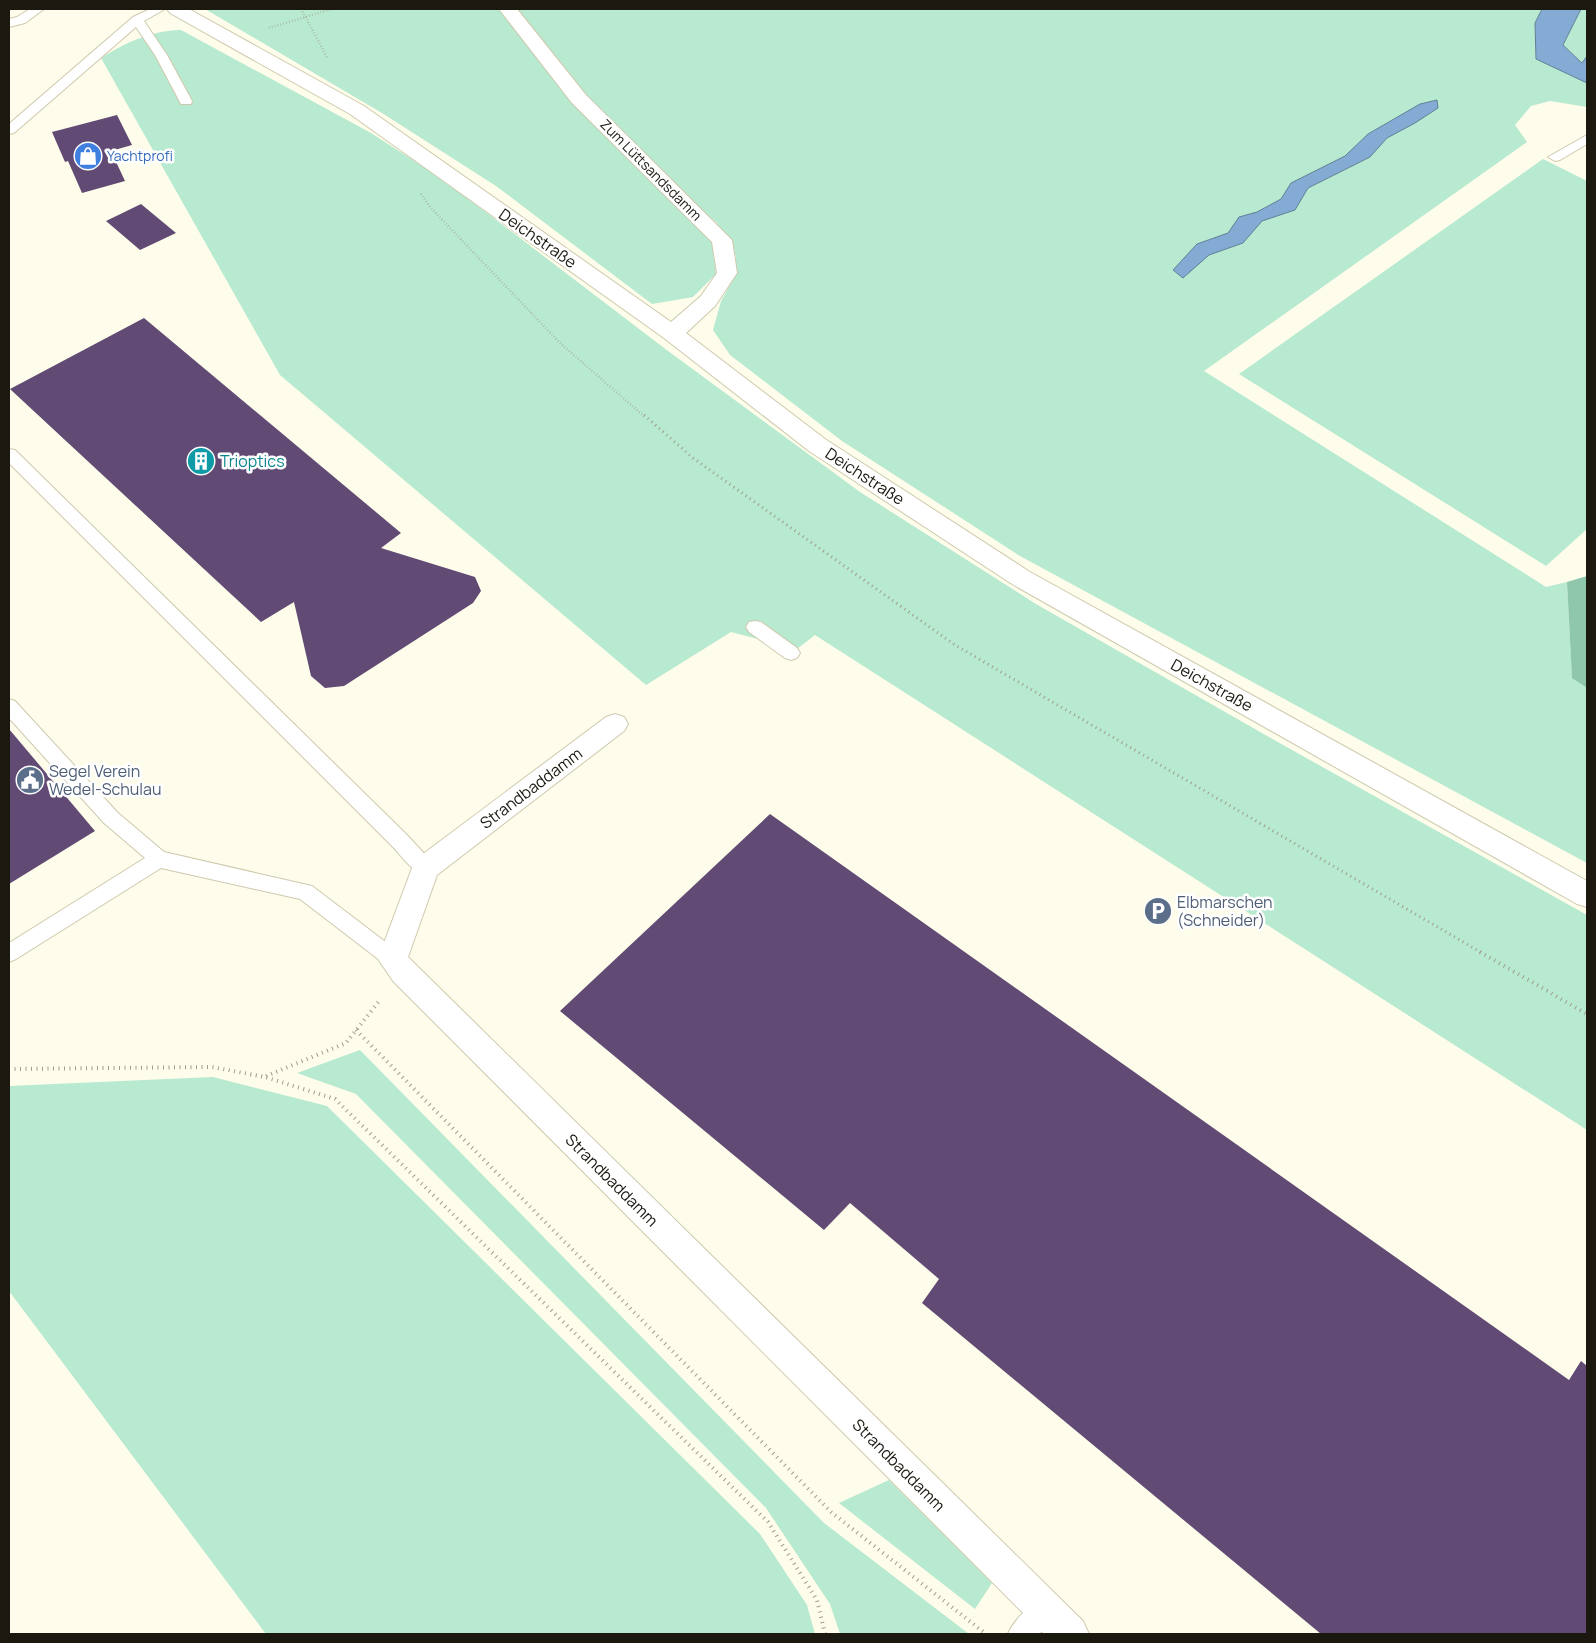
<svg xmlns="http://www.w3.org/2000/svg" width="1596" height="1643" viewBox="0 0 1596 1643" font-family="Manrope,sans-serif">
	<rect width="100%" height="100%" fill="#fefcea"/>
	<path fill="#b7ead0" d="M205,9H500L573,103L711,236L716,274L693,297L652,304L496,186L382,113Z
		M512,9H1542L1535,24L1572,76L1587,83V107L1550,101L1531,106L1515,125L1527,142L1204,371L1546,587L1567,582L1572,677L1587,688V863L1020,556L842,441L730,355L713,330L721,301L734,278L736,256L717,223L651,164L580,94Z
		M1581,9H1587V56L1583,63L1563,45Z
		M181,30L371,133L444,180L664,348L860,492L1036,604L1276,741L1587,915V1130L815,635L797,649L731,632L646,685L280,375L101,58C127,42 150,31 181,30Z
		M1543,159L1587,181V529L1546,566L1239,374Z
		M360,1050L824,1523L969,1634H840L830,1604L766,1508L356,1094L297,1073Z
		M213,1077L327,1106L760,1534L807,1605L815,1634H266L9,1291V1086Z
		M889,1480L992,1583L975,1609L839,1503Z"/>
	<path fill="#8ec7ab" d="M1587,576V688L1572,678L1567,582Z"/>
	<path fill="#84abd3" stroke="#647f98" d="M1542,9H1581L1563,45L1582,63L1587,56V83L1536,59L1535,23Z
		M1437,100L1438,108L1415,123L1387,138L1370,157L1308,188L1295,210L1262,221L1243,243L1209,255L1183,278L1173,270L1197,244L1228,233L1239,217L1257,212L1281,199L1291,183L1345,156L1368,134L1420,104Z"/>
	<path fill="#614a74" d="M117,115L132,145L111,151L125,181L82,193L68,161L65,162L52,132Z
		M141,204L176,233L140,250L106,221Z
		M144,318L401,533L381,548L475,577L481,591L473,603L344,686L325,688L311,676L294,602L261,622L10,389Z
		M9,729L95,831L9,884Z
		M770,814L1569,1380L1581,1361L1587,1366V1634H1321L922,1303L939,1279L850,1203L824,1230L560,1011Z"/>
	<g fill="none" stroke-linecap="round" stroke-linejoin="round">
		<defs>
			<path id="service" d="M30,9H44L25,23L9,27V19L17,17Z
				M150,9H165L144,21L167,55L192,101L191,104H181L155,55L136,27L14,133L9,134V124L133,17Z
				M1587,135V144L1560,160L1555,161L1548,157Z
				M9,449L15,450L407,835L432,862L435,868L432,874C416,879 403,857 393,847L9,463Z
				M755,621L761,622L797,648L800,653L797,658L791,660L785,658L749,632L746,627L749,622Z
				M9,699L15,701L118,813L164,852L312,886L400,953L403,959L400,965L393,968L386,965L300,899L161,868L16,959L9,962V943L145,858L104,823L9,718Z
				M1046,1598L1055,1602L1059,1611L1055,1620L1039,1634H1008C1014,1619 1031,1604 1046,1598Z"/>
			<path id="minor" d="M167,9H189L364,106L671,322L701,296L717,273L712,242L572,103L499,9H517L586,95L732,240L737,273L715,306L686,333L825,439L1030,572L1587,881V907L1577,904L1012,584L809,451L664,338L350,114L170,13Z
				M615,714L624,717L628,724L624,731L437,875L408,957L1083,1621L1089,1634H1044L393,981L378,959L415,860L606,717Z"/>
		</defs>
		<use href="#service" stroke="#cec9ad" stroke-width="2"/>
		<use href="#minor" stroke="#cec9ad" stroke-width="2"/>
		<path stroke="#9f9d8e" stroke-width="2.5" stroke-dasharray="0.5 2.5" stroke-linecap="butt" d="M301,9L328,59
			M269,28L332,9
			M421,194L431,208L560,343L645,417"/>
		<path stroke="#9f9d8e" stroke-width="3" stroke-dasharray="1 4" stroke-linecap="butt" d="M644,415L693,458L955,645L1482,953"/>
		<path stroke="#9f9d8e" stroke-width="4" stroke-dasharray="1 4.5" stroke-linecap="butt" d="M1480,952L1587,1014
			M356,1030L831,1512L986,1634
			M9,1069L212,1067L265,1077L335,1099L768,1522L817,1600L825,1634
			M266,1076L346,1043L380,1000"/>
		<use href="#service" fill="#fff" fill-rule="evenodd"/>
		<use href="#minor" fill="#fff" fill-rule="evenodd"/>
	</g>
	<defs>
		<symbol id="shop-disc" viewBox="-11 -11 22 22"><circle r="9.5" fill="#3f7fe0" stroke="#fff"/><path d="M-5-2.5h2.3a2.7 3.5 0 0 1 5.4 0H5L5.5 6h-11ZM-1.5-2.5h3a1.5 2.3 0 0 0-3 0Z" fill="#fff"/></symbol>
		<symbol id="building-disc" viewBox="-11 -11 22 22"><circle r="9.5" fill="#0f9aa8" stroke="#fff"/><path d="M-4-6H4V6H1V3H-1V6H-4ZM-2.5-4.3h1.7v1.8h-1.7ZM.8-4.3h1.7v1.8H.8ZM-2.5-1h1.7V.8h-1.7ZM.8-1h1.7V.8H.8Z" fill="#fff"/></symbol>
		<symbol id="civic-disc" viewBox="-11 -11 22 22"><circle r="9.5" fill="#5c6f8a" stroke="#fff"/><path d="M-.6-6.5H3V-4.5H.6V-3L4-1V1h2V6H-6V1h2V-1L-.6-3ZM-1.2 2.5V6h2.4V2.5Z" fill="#fff"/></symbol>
		<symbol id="parking-disc" viewBox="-11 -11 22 22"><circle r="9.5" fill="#5c6f8a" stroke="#fff"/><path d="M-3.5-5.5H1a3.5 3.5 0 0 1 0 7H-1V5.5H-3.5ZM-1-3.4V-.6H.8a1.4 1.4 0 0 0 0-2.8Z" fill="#fff"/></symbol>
	</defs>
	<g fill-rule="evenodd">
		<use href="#shop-disc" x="72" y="140" width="32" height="32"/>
		<use href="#building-disc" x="185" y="445" width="32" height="32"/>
		<use href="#civic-disc" x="14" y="764" width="32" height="32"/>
		<use href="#parking-disc" x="1142" y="895" width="32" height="32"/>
	</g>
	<g text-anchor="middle" stroke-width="5" stroke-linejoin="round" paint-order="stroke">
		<g font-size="14" fill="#366cbe" stroke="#fff" text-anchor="start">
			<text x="107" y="161">Yachtprofi</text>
		</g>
		<g font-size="14" fill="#1b190f" stroke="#fff">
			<text transform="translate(651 170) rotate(45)" y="5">Zum Lüttsandsdamm</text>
		</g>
		<g font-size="16" fill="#1b190f" stroke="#fff">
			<text transform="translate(538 238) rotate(35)" y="6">Deichstraße</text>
			<text transform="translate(865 476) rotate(33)" y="6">Deichstraße</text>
			<text transform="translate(1212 685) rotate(29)" y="6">Deichstraße</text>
			<text transform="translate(531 788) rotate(-37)" y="6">Strandbaddamm</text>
			<text transform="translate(612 1180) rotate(45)" y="6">Strandbaddamm</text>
			<text transform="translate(899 1465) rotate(45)" y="6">Strandbaddamm</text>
		</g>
		<g font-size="16" fill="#0d838f" stroke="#fff" text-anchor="start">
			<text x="220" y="467">Trioptics</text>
		</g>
		<g font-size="16" fill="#4e5e75" stroke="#fff" text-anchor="start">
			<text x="49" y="777">Segel Verein<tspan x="49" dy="18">Wedel-Schulau</tspan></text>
			<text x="1177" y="908">Elbmarschen<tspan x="1177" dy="18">(Schneider)</tspan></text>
		</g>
	</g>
	<rect width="1596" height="1643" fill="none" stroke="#1b190f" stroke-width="20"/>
</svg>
